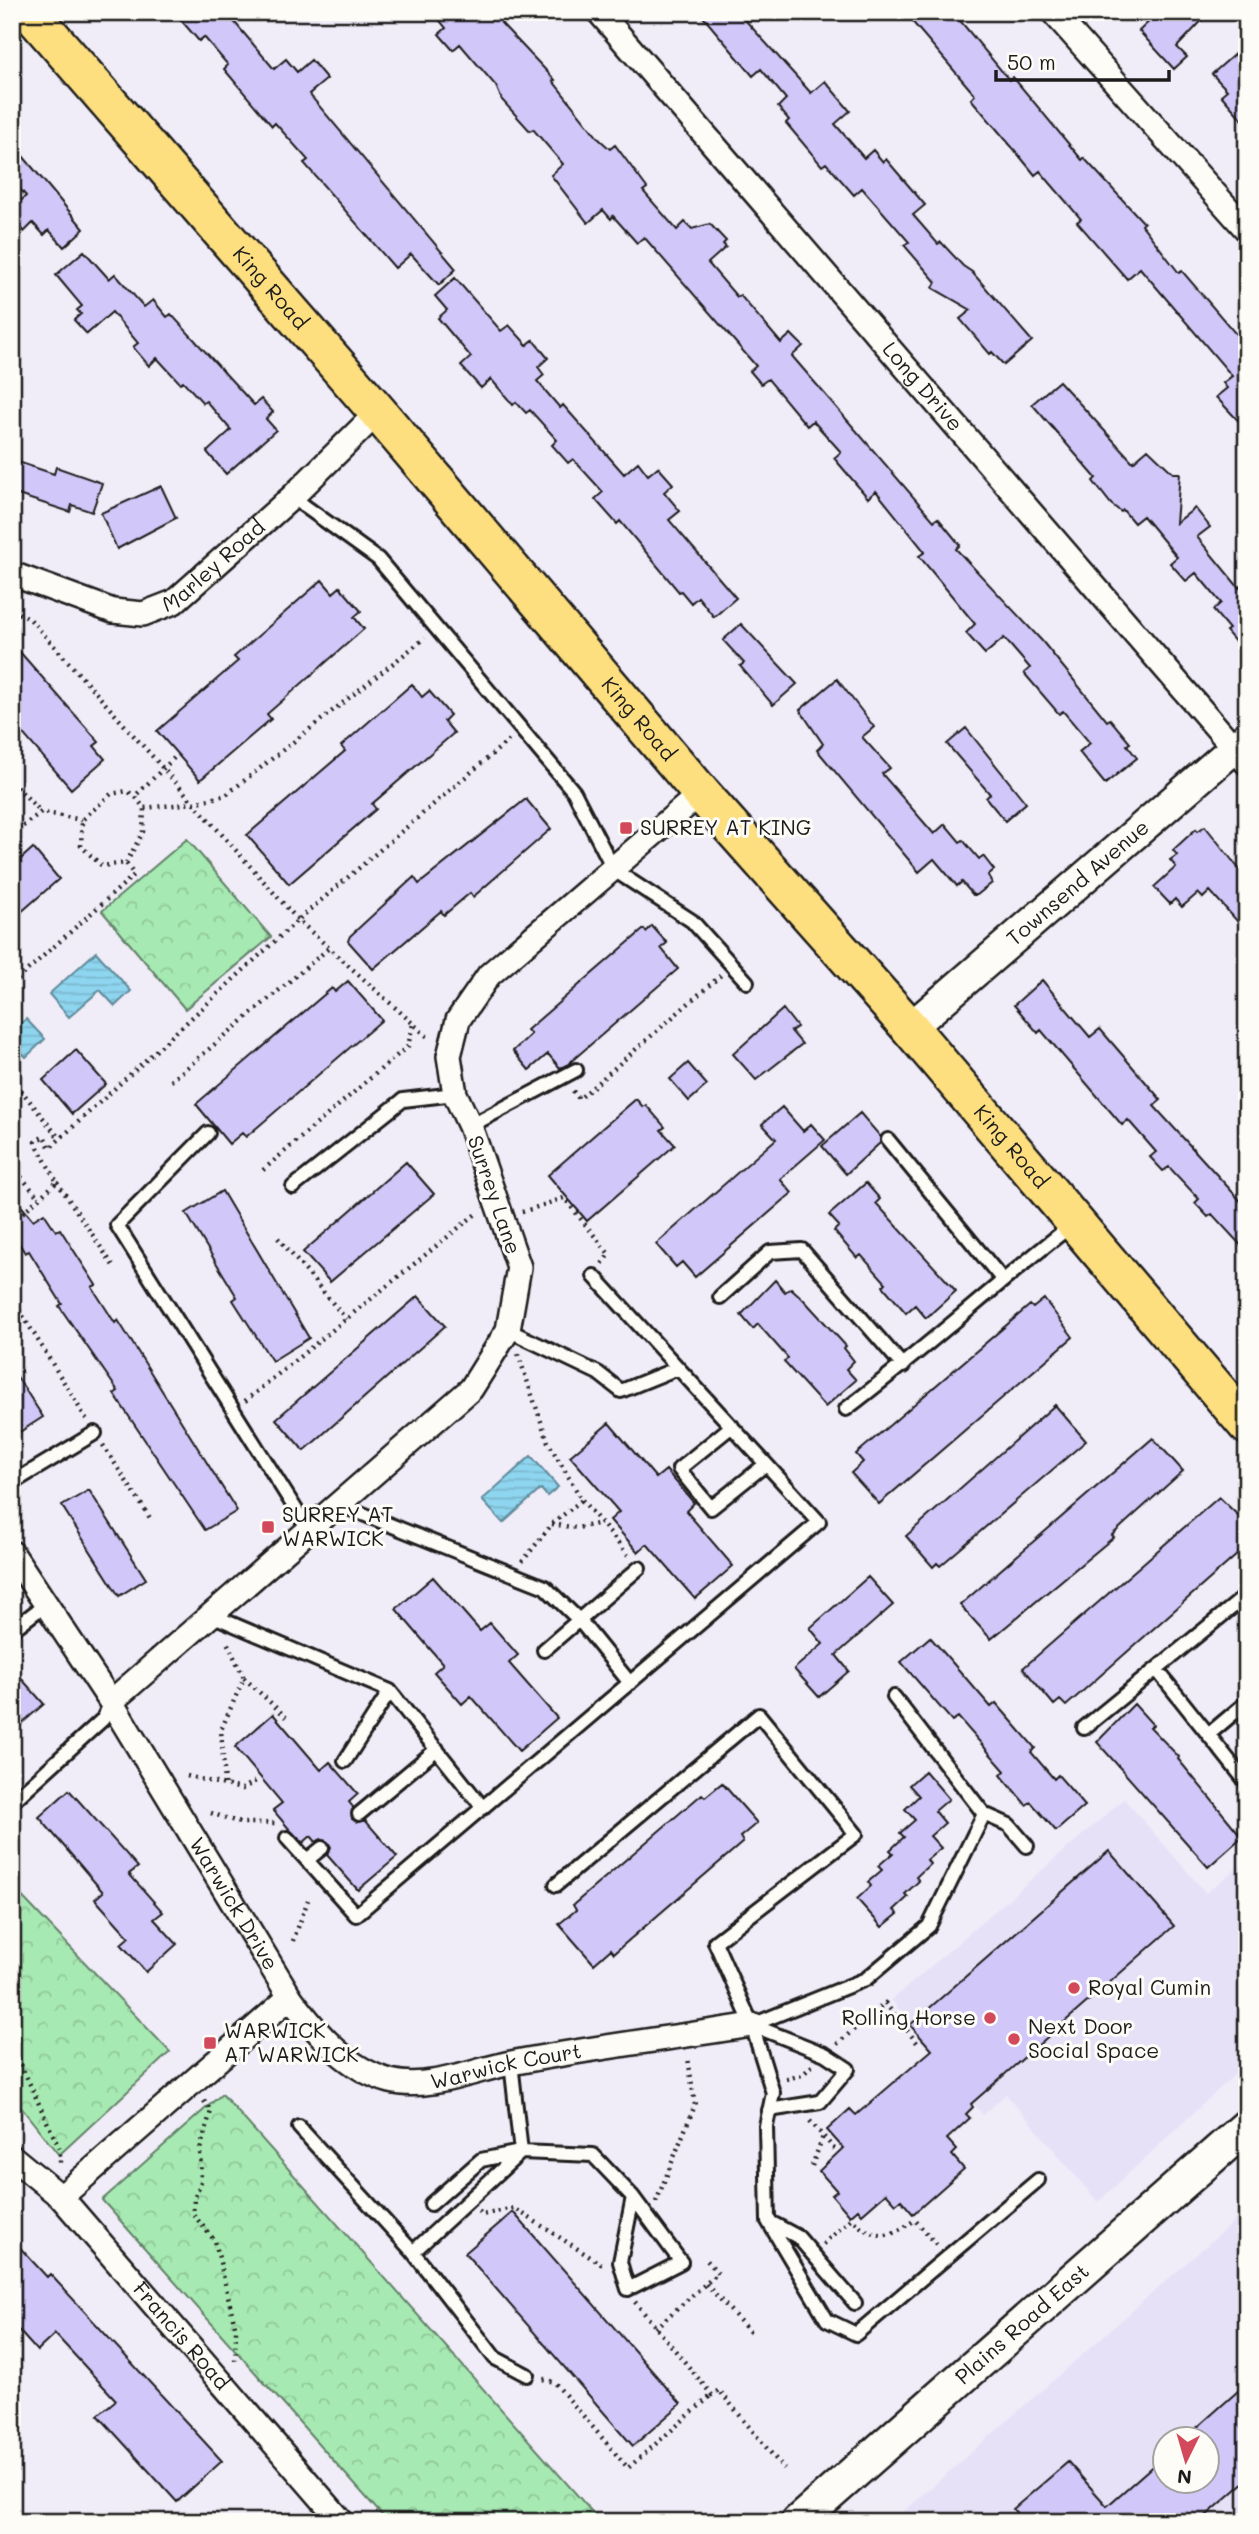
<svg xmlns="http://www.w3.org/2000/svg" width="1259" height="2534" viewBox="0 0 1259 2534" font-family="Mali,sans-serif">
	<defs>
		<pattern id="park-crowns" width="20" height="18" patternUnits="userSpaceOnUse" patternTransform="scale(1.75)"><rect width="20" height="18" fill="#a7e9b3"/><path d="M2 6a3 3 0 1 1 6 0M12 15a3 3 0 1 1 6 0" fill="none" stroke="#8fc799"/></pattern>
		<pattern id="water-rules" width="6" height="5" patternUnits="userSpaceOnUse" patternTransform="scale(1.75)"><rect width="6" height="5" fill="#8ed5ef"/><path d="M0 2.5h6" fill="none" stroke="#7ab6cc"/></pattern>
	</defs>
	<rect width="100%" height="100%" fill="#f0ecf8"/>
	<filter id="ink" filterUnits="userSpaceOnUse"><feTurbulence type="fractalNoise" baseFrequency=".0143" numOctaves="2"/><feDisplacementMap in="SourceGraphic" scale="14" xChannelSelector="R" yChannelSelector="G"/><feConvolveMatrix kernelMatrix="1 2 1 2 8 2 1 2 1" color-interpolation-filters="sRGB"/></filter>
	<g filter="url(#ink)">
		<path fill="#e7e1f8" fill-rule="evenodd" d="M1124,1799L1206,1893L1247,1860V2063L1098,2202L1006,2094L983,2115L892,2000Z
			M1247,2210V2510L1234,2522H892ZM1164,2440H1206V2482H1164Z"/>
		<path fill="url(#park-crowns)" stroke="#628268" stroke-width="2" d="M187,839L271,937L185,1009L102,911Z
			M12,1886L170,2052L59,2155L12,2096Z
			M222,2094L601,2522H388L102,2200Z"/>
		<path fill="url(#water-rules)" stroke="#608b9b" stroke-width="2" d="M96,952L131,991L115,1006L100,990L69,1017L49,994Z
			M26,1019L45,1039L26,1057L12,1043V1032Z
			M531,1456L558,1487L547,1496L541,1489L503,1523L482,1500Z"/>
		<path fill="#d2c7f9" stroke="#1c1c1c" stroke-width="2" d="M174,12H226L274,69L286,59L297,72L311,60L327,79L309,94L456,269L439,285L411,254L395,268L304,163L308,160L275,123L272,126L224,69L228,65L204,37L199,41Z
			M433,12H515L501,23L555,80L553,81L599,139L610,149L615,145L647,188L643,191L677,230L685,222L692,229L710,224L726,241L723,244L726,247L708,263L737,297L740,295L781,343L791,334L803,346L792,356L934,521L938,518L960,545L956,549L1042,641L1107,721L1110,719L1130,743L1127,745L1137,758L1105,784L1079,752L1090,743L1063,711L1059,714L1024,673L1030,668L1004,638L985,654L966,633L975,624L919,556L925,552L876,491L868,498L834,458L841,452L813,421L807,426L768,379L761,384L750,371L756,366L644,237L637,243L613,216L611,219L603,210L588,223L551,175L563,164L533,129L530,131L502,100L496,86L460,44L453,50L439,34L446,28Z
			M699,12H738L811,93L825,81L850,111L835,124L864,158L873,150L883,162L886,159L925,205L913,215L938,244L941,242L963,266L972,272L1032,341L1004,365L992,352L990,354L960,319L971,310L933,288L936,282L904,245L909,242L862,188L854,195L826,163L822,166L786,123L789,120L778,107L786,99L761,69L753,76Z
			M904,12H953L1009,80L1013,77L1082,160L1084,158L1144,223L1142,225L1179,273L1182,271L1247,347V430L1216,397L1227,388L1223,383L1232,376L1140,268L1127,279L1077,222L1081,219L1040,171L1035,175L1017,153L971,99L975,95Z
			M1159,12H1210L1177,47L1187,57L1174,69L1139,31Z
			M1237,52L1247,63V125L1221,95L1227,90L1212,74Z
			M12,143L84,229L64,247L49,230L44,235L33,223L24,232L12,218V209L26,196L15,183L12,185Z
			M84,251L109,279L115,274L144,307L153,300L167,317L171,314L254,405L261,399L273,412L266,419L276,430L226,474L207,452L231,430L206,401L203,403L183,381L180,383L157,358L149,366L133,347L138,343L112,312L87,334L74,320L81,314L77,310L82,306L56,275Z
			M455,278L501,331L509,325L527,345L533,340L548,358L538,367L544,375L537,381L560,408L563,405L624,474L638,462L648,475L658,467L673,484L664,492L680,511L669,520L736,598L714,617L698,597L691,603L681,591L679,592L620,521L617,524L595,499L603,492L573,459L568,463L552,445L557,440L530,410L526,413L516,402L513,405L491,379L481,388L461,366L471,357L438,318L447,310L435,296Z
			M1059,381L1133,462L1148,449L1173,473H1180L1176,523L1195,508L1210,527L1197,537L1239,588L1247,581V656L1226,631L1229,629L1213,610L1221,603L1196,573L1186,581L1170,563L1177,557L1143,516L1134,523L1123,510L1121,512L1111,504L1093,481L1096,478L1032,404Z
			M12,460L54,474L56,467L102,483L92,512L72,505L70,512L12,493Z
			M161,486L176,518L117,549L101,513Z
			M322,580L333,593L340,587L361,611L354,617L364,629L267,714L271,719L200,780L157,731L238,661L234,657Z
			M741,624L797,684L773,705L740,666L744,663L723,640Z
			M12,643L99,742L94,746L105,759L71,789L12,721Z
			M837,679L874,727L862,737L890,768L882,774L934,834L945,824L960,842L963,840L979,859L983,856L994,870L988,875L992,883L977,895H973L962,882L957,886L934,859L919,872L817,750L823,744L800,710Z
			M412,684L422,697L429,691L450,715L444,721L454,733L372,804L376,809L289,884L247,835L345,751L341,746Z
			M966,728L1026,803L1005,821L986,798L990,794L947,744Z
			M526,799L551,829L473,897L470,893L444,915L441,911L373,969L348,941L350,936L414,877L419,884Z
			M1205,826L1247,879V932L1210,891L1203,898L1198,893L1182,907L1175,899L1170,904L1154,887L1176,867L1170,860L1177,855L1173,850L1196,829L1198,831Z
			M33,848L59,879L12,920V867Z
			M652,926L667,943L661,948L678,969L567,1065L560,1068L548,1054L529,1070L513,1051L531,1034L527,1030L644,929L646,932Z
			M1042,980L1090,1037L1100,1029L1161,1100L1154,1106L1247,1208V1252L1212,1214L1208,1217L1195,1203L1199,1199L1169,1167L1163,1171L1150,1157L1156,1152L1128,1120L1122,1125L1041,1030L1038,1033L1014,1005Z
			M348,981L382,1020L246,1137L242,1133L229,1144L196,1104L332,988L335,992Z
			M783,1009L797,1027L791,1031L802,1044L756,1080L733,1054Z
			M76,1050L106,1084L72,1114L43,1080Z
			M688,1063L707,1085L689,1101L670,1079Z
			M636,1099L643,1107L646,1105L665,1127L661,1130L675,1145L587,1221L548,1175Z
			M782,1107L803,1131L811,1124L825,1140L780,1179L792,1193L695,1277L682,1262L676,1267L656,1244L776,1139L762,1124Z
			M860,1113L880,1136V1143L846,1174L822,1146Z
			M406,1162L434,1194L330,1282L303,1252Z
			M866,1183L880,1199L876,1203L956,1291L926,1318L915,1305L906,1313L883,1286L886,1283L861,1255L857,1258L834,1231L839,1226L829,1215Z
			M222,1191L309,1338L272,1361L233,1300L237,1297L186,1213Z
			M12,1195L33,1220L44,1213L56,1231L60,1229L96,1285L92,1287L115,1323L118,1320L237,1511L205,1530L114,1394L118,1391L59,1306L62,1304L29,1251L25,1253L12,1232Z
			M775,1280L785,1292L791,1288L803,1299L846,1346L844,1348L854,1361L846,1369L856,1380L825,1407L784,1362L788,1358L758,1324L753,1329L741,1315Z
			M418,1296L445,1326L304,1451L276,1419Z
			M1044,1299L1073,1337L879,1504L851,1473L863,1462L856,1454L1030,1305L1033,1308Z
			M12,1369L43,1417L12,1437Z
			M1055,1405L1086,1441L940,1566L937,1563L933,1567L906,1536Z
			M609,1423L656,1478L666,1470L694,1503L686,1511L733,1566L695,1599L647,1544L638,1552L610,1520L619,1512L570,1456Z
			M1153,1438L1183,1471L1112,1535L1114,1537L991,1639L960,1605Z
			M89,1490L146,1579L119,1596L62,1506Z
			M1219,1497L1247,1524V1546L1066,1706L1060,1700L1054,1705L1023,1668Z
			M433,1577L480,1631L490,1623L518,1655L509,1663L557,1718L519,1751L471,1696L462,1704L434,1672L443,1664L396,1609Z
			M868,1577L893,1605L836,1655L849,1671L819,1697L794,1669L823,1644L810,1628Z
			M930,1637L991,1707L996,1703L1035,1748L1031,1752L1054,1779L1058,1775L1085,1806L1056,1831L1031,1802L1026,1805L1001,1775L1005,1771L958,1717L952,1721L901,1662Z
			M12,1668L44,1704L12,1732Z
			M1134,1704L1153,1725L1150,1727L1179,1757L1178,1759L1242,1837L1208,1867L1097,1742Z
			M273,1714L321,1770L330,1762L358,1794L349,1802L353,1807L352,1819L357,1822L365,1820L397,1857L358,1890L327,1855L331,1847L328,1842L321,1839L316,1842L311,1836L303,1843L290,1830L273,1810L282,1803L235,1747Z
			M925,1771L949,1799L935,1811L945,1823L930,1836L941,1848L927,1860L930,1864L916,1877L919,1881L905,1894L908,1897L894,1910L898,1914L882,1927L857,1899L871,1886L868,1882L882,1870L878,1866L893,1853L890,1850L904,1837L900,1833L915,1820L905,1809L919,1796L909,1785Z
			M722,1783L757,1823L740,1837L743,1842L614,1953L611,1949L594,1964L559,1924L576,1910L573,1905L702,1794L705,1797Z
			M69,1790L138,1867L129,1874L163,1912L154,1919L177,1944L146,1972L121,1944L129,1937L95,1899L103,1892L39,1817Z
			M1109,1851L1174,1926L971,2104L973,2107L966,2114L970,2118L947,2139L957,2150L952,2155L964,2169L913,2214L901,2200L896,2204L886,2193L862,2214L858,2209L850,2216L832,2195L837,2191L819,2171L843,2148L827,2130L850,2109L856,2115L932,2050L910,2025Z
			M513,2212L681,2404L633,2446L465,2253Z
			M12,2239L47,2277L50,2274L222,2461L177,2502L98,2415L116,2400L55,2334L37,2351L12,2323Z
			M1247,2383V2480L1199,2522H1024L1013,2509L1068,2462L1107,2506L1165,2455V2482H1207V2440H1183Z"/>
		<g fill="none" stroke-linecap="round" stroke-linejoin="round">
			<defs>
				<path id="service" d="M292,497L378,559L574,792L614,870L692,921L747,982
					M470,1126L576,1070
					M208,1133L117,1225L308,1529
					M888,1140L1002,1279
					M293,1187L403,1100L455,1094
					M720,1297L770,1252L802,1250L903,1366
					M508,1330L598,1373L621,1391L678,1368
					M846,1409C924,1350 996,1284 1073,1224
					M732,1426L679,1469L711,1508L766,1464
					M12,1483L95,1433
					M338,1504L545,1587L580,1621L630,1683
					M209,1614L390,1691L483,1808
					M12,1630L46,1604
					M544,1650L639,1568
					M1157,1670L1247,1783
					M1084,1728L1247,1595
					M1209,1734L1247,1702
					M345,1761L390,1691
					M12,1802L103,1719L111,1702
					M359,1814L437,1749
					M984,1814L1009,1825L1027,1846
					M287,1838L356,1915L819,1522L594,1276
					M307,1860L322,1848
					M556,1885L759,1715L856,1834L715,1942L752,2025L773,2093L766,2126L768,2221L827,2320L856,2334L1038,2180
					M752,2025L866,1979L929,1926L984,1814L894,1697
					M752,2025L825,2054L848,2069L820,2102L769,2110
					M511,2063L521,2152L593,2155L633,2197L620,2262L628,2289L681,2262L633,2197
					M299,2127L413,2252L495,2358L527,2375
					M431,2204L481,2160L520,2152
					M770,2222L798,2237L855,2303
					M413,2252L521,2152"/>
				<g id="minor">
					<path id="s1" d="M599,12L1247,763"/>
					<path d="M1053,12L1247,230"/>
					<path id="s2" d="M12,574L113,611L143,614L174,602L292,497L378,412"/>
					<path id="s3" d="M12,1553L111,1702L290,1997C316,2032 346,2069 390,2081C428,2091 474,2070 511,2063C591,2048 672,2038 752,2025"/>
					<path d="M111,1702L471,1389L508,1330L519,1267L470,1126L455,1094L449,1056L458,1020L489,975L701,793"/>
					<path id="s4" d="M12,2157L61,2197L342,2522"/>
					<path d="M61,2197L290,1997"/>
				</g>
				<g id="tertiary">
					<path id="s5" d="M910,1028L1247,737"/>
				</g>
				<g id="secondary">
					<path id="s6" d="M798,2522L1247,2126"/>
				</g>
				<g id="primary">
					<path id="s7" d="M30,12L378,412L701,793L910,1028L1247,1425"/>
				</g>
			</defs>
			<use href="#service" stroke="#1c1c1c" stroke-width="18"/>
			<use href="#minor" stroke="#1c1c1c" stroke-width="28"/>
			<use href="#tertiary" stroke="#1c1c1c" stroke-width="35"/>
			<use href="#secondary" stroke="#1c1c1c" stroke-width="38"/>
			<use href="#primary" stroke="#1c1c1c" stroke-width="42"/>
			<path stroke="#1c1c1c" stroke-width="4.5" stroke-dasharray="2 5" stroke-linecap="butt" d="M12,610L30,619L298,920L430,1039
				M174,758L135,796L144,808L194,803L226,795L425,638
				M12,782L41,812
				M12,835L41,812L82,820
				M126,863L143,832L144,808
				M12,984L134,875L126,863L102,866L81,846L82,820L111,794L127,791L135,796
				M12,1079L60,1139
				M171,1081L328,949
				M573,1091L579,1099L721,975
				M12,1166L39,1198
				M263,1170L408,1046L413,1024
				M57,1182L114,1267
				M522,1212L564,1198L609,1254L602,1264
				M12,1222L57,1182L35,1142L44,1136L50,1148L298,920L510,739
				M278,1238L346,1319
				M12,1298L87,1420
				M518,1354L548,1442L582,1500L552,1524L522,1562
				M245,1401L477,1213
				M103,1445L152,1521
				M582,1500L628,1555
				M552,1524L577,1528L601,1523
				M244,1678L286,1717
				M187,1776L242,1789L256,1781
				M225,1784L221,1730L244,1678L226,1640
				M211,1813L240,1823H277
				M293,1941L308,1900
				M837,2044L885,2003L919,2045
				M12,2045L60,2150V2167
				M786,2079L802,2075L812,2066
				M204,2101L211,2111L200,2149L201,2181L194,2199L193,2214L215,2241L236,2330L235,2363
				M810,2121L837,2152
				M812,2166L823,2136
				M656,2202L695,2105L688,2058
				M479,2211L482,2215L514,2208L601,2264L605,2263
				M823,2244L851,2219C878,2242 887,2239 915,2220L937,2245
				M706,2284L750,2332
				M635,2302L712,2395L719,2390L784,2469
				M655,2328L718,2273L704,2257
				M543,2379L554,2382L628,2468L712,2395"/>
			<use href="#service" stroke="#fdfcf7" stroke-width="12"/>
			<use href="#minor" stroke="#fdfcf7" stroke-width="23"/>
			<use href="#tertiary" stroke="#fdfcf7" stroke-width="30"/>
			<use href="#secondary" stroke="#fdfcf7" stroke-width="33"/>
			<use href="#primary" stroke="#fedf80" stroke-width="37"/>
		</g>
	</g>
	<g fill="#d1495b" stroke="#fdfcf7" stroke-width="2.5">
		<rect x="619" y="821" width="14" height="14" rx="3.5"/>
		<rect x="261" y="1520" width="14" height="14" rx="3.5"/>
		<circle cx="1074" cy="1988" r="7"/>
		<circle cx="990" cy="2018" r="7"/>
		<circle cx="1014" cy="2039" r="7"/>
		<rect x="203" y="2036" width="14" height="14" rx="3.5"/>
	</g>
	<g text-anchor="middle" stroke-width="6" stroke-linejoin="round" paint-order="stroke">
		<g font-size="21" fill="#1c1c1c" stroke="#fdfcf7">
			<text dy="7" stroke="none"><textPath href="#s7" startOffset="366">King Road</textPath></text>
			<text dy="7" stroke="none"><textPath href="#s1" startOffset="495">Long Drive</textPath></text>
			<text dy="7" stroke="none"><textPath href="#s2" startOffset="224">Marley Road</textPath></text>
			<text dy="7" stroke="none"><textPath href="#s7" startOffset="933">King Road</textPath></text>
			<text dy="7" stroke="none"><textPath href="#s5" startOffset="222">Townsend Avenue</textPath></text>
			<text dy="7" stroke="none"><textPath href="#s7" startOffset="1500">King Road</textPath></text>
			<text transform="translate(494 1195) rotate(71)" y="7">Surrey Lane</text>
			<text dy="7" stroke="none"><textPath href="#s3" startOffset="415">Warwick Drive</textPath></text>
			<text dy="7" stroke="none"><textPath href="#s3" startOffset="775">Warwick Court</textPath></text>
			<text dy="7" stroke="none"><textPath href="#s6" startOffset="299">Plains Road East</textPath></text>
			<text dy="7" stroke="none"><textPath href="#s4" startOffset="247">Francis Road</textPath></text>
		</g>
		<g font-size="21" fill="#1c1c1c" stroke="#fdfcf7" text-anchor="start">
			<text x="640" y="835">SURREY AT KING</text>
			<text x="282" y="1522">SURREY AT<tspan x="282" dy="24">WARWICK</tspan></text>
			<text x="1088" y="1995">Royal Cumin</text>
			<text x="976" y="2025" text-anchor="end">Rolling Horse</text>
			<text x="1028" y="2034">Next Door<tspan x="1028" dy="24">Social Space</tspan></text>
			<text x="224" y="2038">WARWICK<tspan x="224" dy="24">AT WARWICK</tspan></text>
		</g>
	</g>
	<rect width="1259" height="2534" fill="none" stroke="#fdfcf7" stroke-width="42"/>
	<rect x="21" y="21" width="1217" height="2492" fill="none" stroke="#1c1c1c" stroke-width="2.5" filter="url(#ink)"/>
	<g transform="translate(1186 2460) rotate(185)"><circle r="33" fill="#fdfcf7" stroke="#a3a29f" stroke-width="2"/>
	<path d="M0-5L12 26L0 18L-12 26Z" fill="#d1495b"/>
	<text y="-10" font-size="19" font-weight="bold" text-anchor="middle" fill="#1c1c1c">N</text>
	</g>
	<path d="M996 70v10h173v-10" fill="none" stroke="#1c1c1c" stroke-width="3.5"/>
	<text x="1007" y="70" font-size="21" fill="#1c1c1c" stroke="#fdfcf7" stroke-width="5" paint-order="stroke">50 m</text>
</svg>
